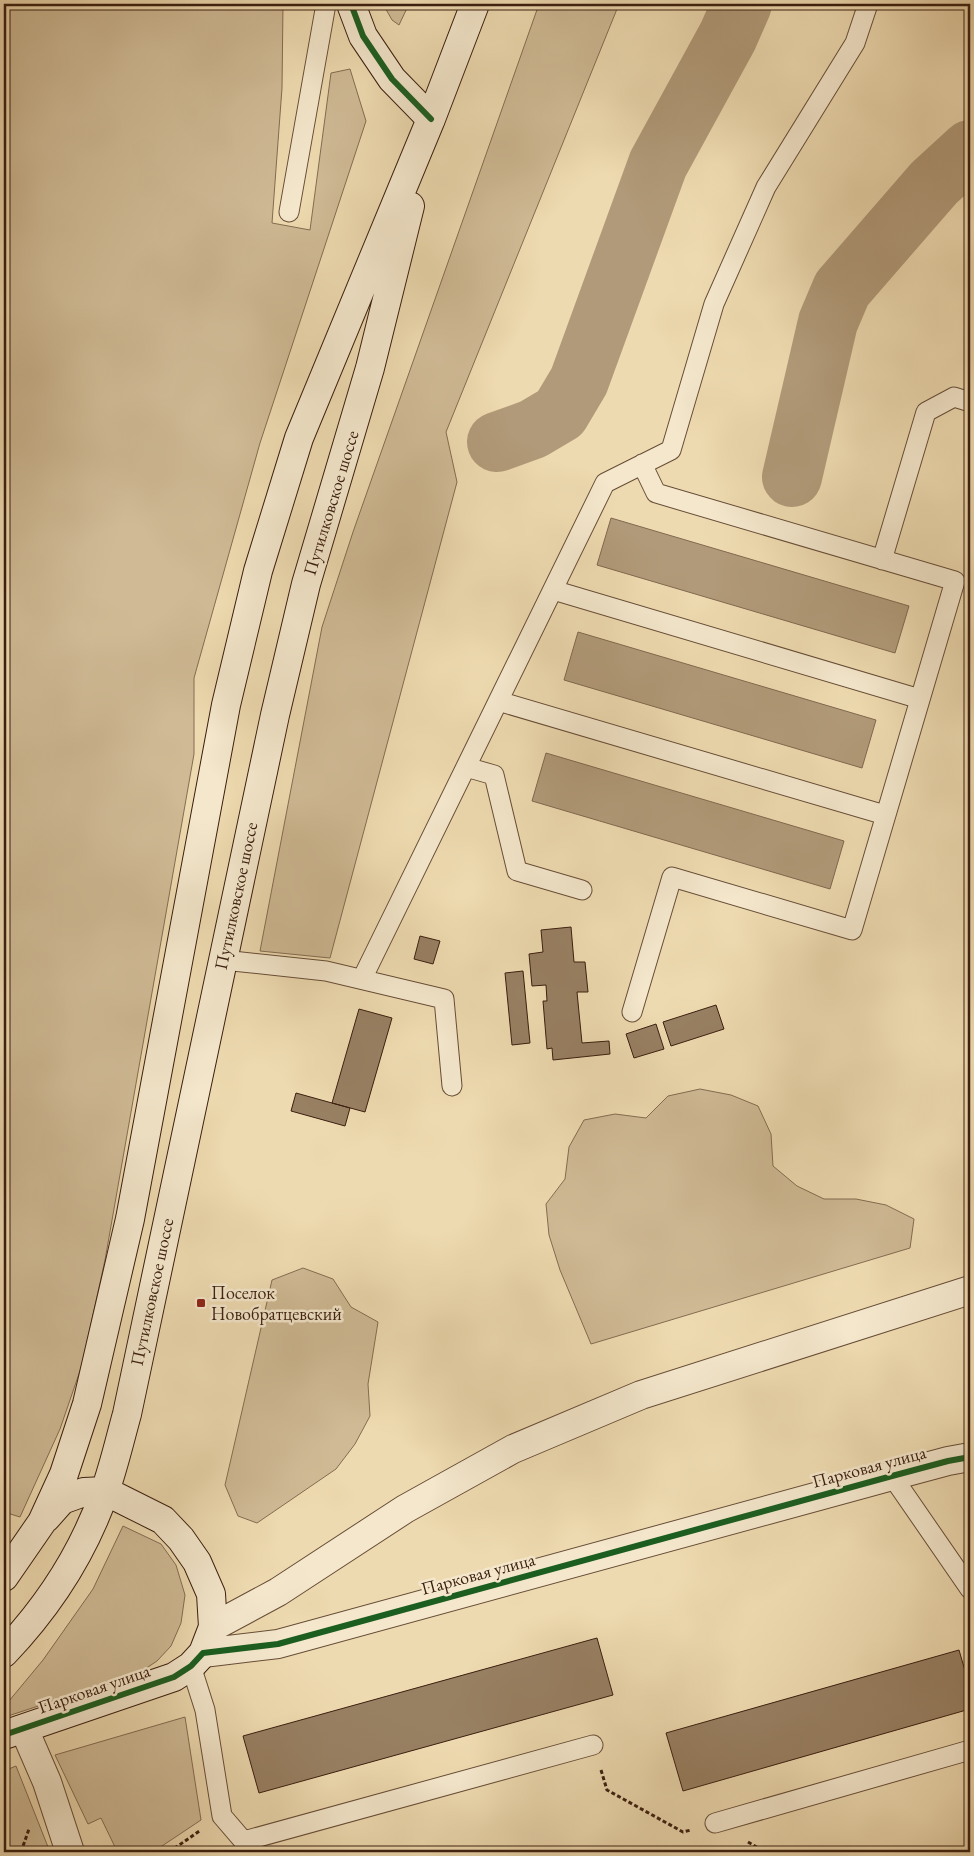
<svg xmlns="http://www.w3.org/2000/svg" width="974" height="1856" viewBox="0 0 974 1856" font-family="'EB Garamond',serif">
	<rect width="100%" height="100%" fill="#eedab0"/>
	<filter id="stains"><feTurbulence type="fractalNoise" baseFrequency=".004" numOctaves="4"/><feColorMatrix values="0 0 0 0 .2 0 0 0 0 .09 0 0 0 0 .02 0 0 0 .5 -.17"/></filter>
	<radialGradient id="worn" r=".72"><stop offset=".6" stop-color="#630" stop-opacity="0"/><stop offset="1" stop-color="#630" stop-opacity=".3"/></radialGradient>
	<path fill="#cfba95" stroke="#846c52" d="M4,4H283L282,88L272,223L310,230L331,73L350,69L366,121L260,443L194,678V754L105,1260L82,1365L60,1429L20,1517L4,1512Z
		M383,4H409L399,25L392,20Z
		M539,4H619L446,432L457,482L330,958L260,951L322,627L353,532Z
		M700,1089L731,1095L758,1106L771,1134L773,1166L797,1186L824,1199H856L886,1205L914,1219L910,1248L591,1344L560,1270L549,1235L546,1204L565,1179L569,1147L584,1120L615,1114L646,1118L668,1096Z
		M303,1268L333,1279L351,1307L378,1322L368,1384L370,1416L355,1444L336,1469L257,1523L238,1516L225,1485L272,1280Z
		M123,1526L161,1544L176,1565L185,1595L181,1623L171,1646L157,1661L139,1673L8,1716L4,1714V1707L43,1660L93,1589Z
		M185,1717L201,1820L153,1852H104L115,1847L101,1818L88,1824L55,1755Z
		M16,1766L50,1852H4V1771Z"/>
	<path fill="#b19a79" stroke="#81684f" d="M611,518L909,606L895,653L597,565Z
		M578,632L876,720L862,768L564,680Z
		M546,753L844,841L830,889L532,801Z"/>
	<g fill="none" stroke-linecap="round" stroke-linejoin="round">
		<path stroke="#b19a79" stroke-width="60" d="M497,442L533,429L560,413L579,381L658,164L728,36L742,4
			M792,477L828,322L842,289L934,183L970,150"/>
	</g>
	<path fill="#988063" stroke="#3a1e0f" d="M571,927L574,962H585L588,992H577L582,1043L609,1041L610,1054L553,1060L552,1048L547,1049L543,1001H547L546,985L532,986L529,954L543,952L541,930Z
		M420,936L440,941L433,964L414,959Z
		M523,971L530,1043L512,1045L505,973Z
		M716,1005L724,1029L671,1046L663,1022Z
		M359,1009L392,1018L365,1112L332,1103Z
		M656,1024L664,1049L634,1058L626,1034Z
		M296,1093L350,1108L345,1126L291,1111Z
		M597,1638L613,1695L259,1793L243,1736Z
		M959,1650L970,1688V1709L683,1791L666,1733Z"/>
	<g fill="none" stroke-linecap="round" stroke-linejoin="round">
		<defs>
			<path id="lane" d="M289,212L326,4
				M882,560L926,412L954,397L970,402
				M553,590L920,699
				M498,701L885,815
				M466,767L494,775L517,871L582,890
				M223,960L326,971L444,999L452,1086
				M362,979L605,483L671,450L714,304L766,187L855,43L868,4
				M632,1012L672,877L852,930L955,581L656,493L642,464
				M892,1476L970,1589
				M191,1666L205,1710L222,1816L252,1851
				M715,1823L970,1750
				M244,1841L593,1745"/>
			<path id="street" d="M213,1627L278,1592L405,1509L513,1449L641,1395L970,1290
				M203,1653L278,1644L892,1476L948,1461L970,1457
				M24,1729L47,1782L70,1852"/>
			<path id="secondary" d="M351,4L363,36L392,79L431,119
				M4,1577L42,1522L64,1474L87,1404L130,1219L226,705L258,571L299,438L431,119L475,4
				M4,1653C48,1607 84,1551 105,1491C114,1466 120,1439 127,1414L275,715L306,584L370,368L410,206
				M4,1735L174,1677L191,1666L203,1653L213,1627L211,1594L197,1562L181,1539L163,1520L105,1491L84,1492L62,1500L46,1518"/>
		</defs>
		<use href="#lane" stroke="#674d37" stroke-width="21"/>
		<use href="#street" stroke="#674d37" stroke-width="30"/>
		<use href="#secondary" stroke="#3a1e0f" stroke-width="30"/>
		<path stroke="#3a1e0f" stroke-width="3" stroke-dasharray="4 2.5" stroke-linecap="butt" d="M601,1770L607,1790L683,1832L691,1830
			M748,1842L765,1852
			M21,1852L29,1829
			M169,1852L201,1830"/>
		<use href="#lane" stroke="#f4e7cc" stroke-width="19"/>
		<use href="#street" stroke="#f4e7cc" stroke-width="28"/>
		<use href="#secondary" stroke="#f4e7cc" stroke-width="28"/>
		<defs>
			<path id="cycleway" d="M351,4L363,36L392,79L431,119
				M4,1735L174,1677L191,1666L203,1653L278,1644L892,1476L948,1461L970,1457"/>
		</defs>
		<use href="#cycleway" stroke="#f4e7cc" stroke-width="9"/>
		<use href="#cycleway" stroke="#1b5e20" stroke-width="6"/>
	</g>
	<rect fill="#8f2418" stroke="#f4e7cc" stroke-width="2" x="196" y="1298" width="10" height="10" rx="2.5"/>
	<g text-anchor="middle" stroke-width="5" stroke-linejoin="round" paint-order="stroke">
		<g font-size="18" fill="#3a1e0f" stroke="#f4e7cc">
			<text transform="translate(331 503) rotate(-73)" y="6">Путилковское шоссе</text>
			<text transform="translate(236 896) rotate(-78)" y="6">Путилковское шоссе</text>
			<text transform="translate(152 1292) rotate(-78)" y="6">Путилковское шоссе</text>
			<text transform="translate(869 1467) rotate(-15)" y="6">Парковая улица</text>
			<text transform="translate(478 1574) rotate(-15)" y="6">Парковая улица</text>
			<text transform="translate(94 1689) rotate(-19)" y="6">Парковая улица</text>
		</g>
		<g font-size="18" fill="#3a1e0f" stroke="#f4e7cc" text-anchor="start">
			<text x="211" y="1299">Поселок<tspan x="211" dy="21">Новобратцевский</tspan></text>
		</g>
	</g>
	<rect width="974" height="1856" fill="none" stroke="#eedab0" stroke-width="20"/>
	<rect x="5" y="5" width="964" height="1846" fill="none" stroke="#3a1e0f" stroke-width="2.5"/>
	<rect x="10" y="10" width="954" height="1836" fill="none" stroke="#3a1e0f"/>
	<rect width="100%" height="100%" filter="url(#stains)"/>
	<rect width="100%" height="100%" fill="url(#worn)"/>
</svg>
